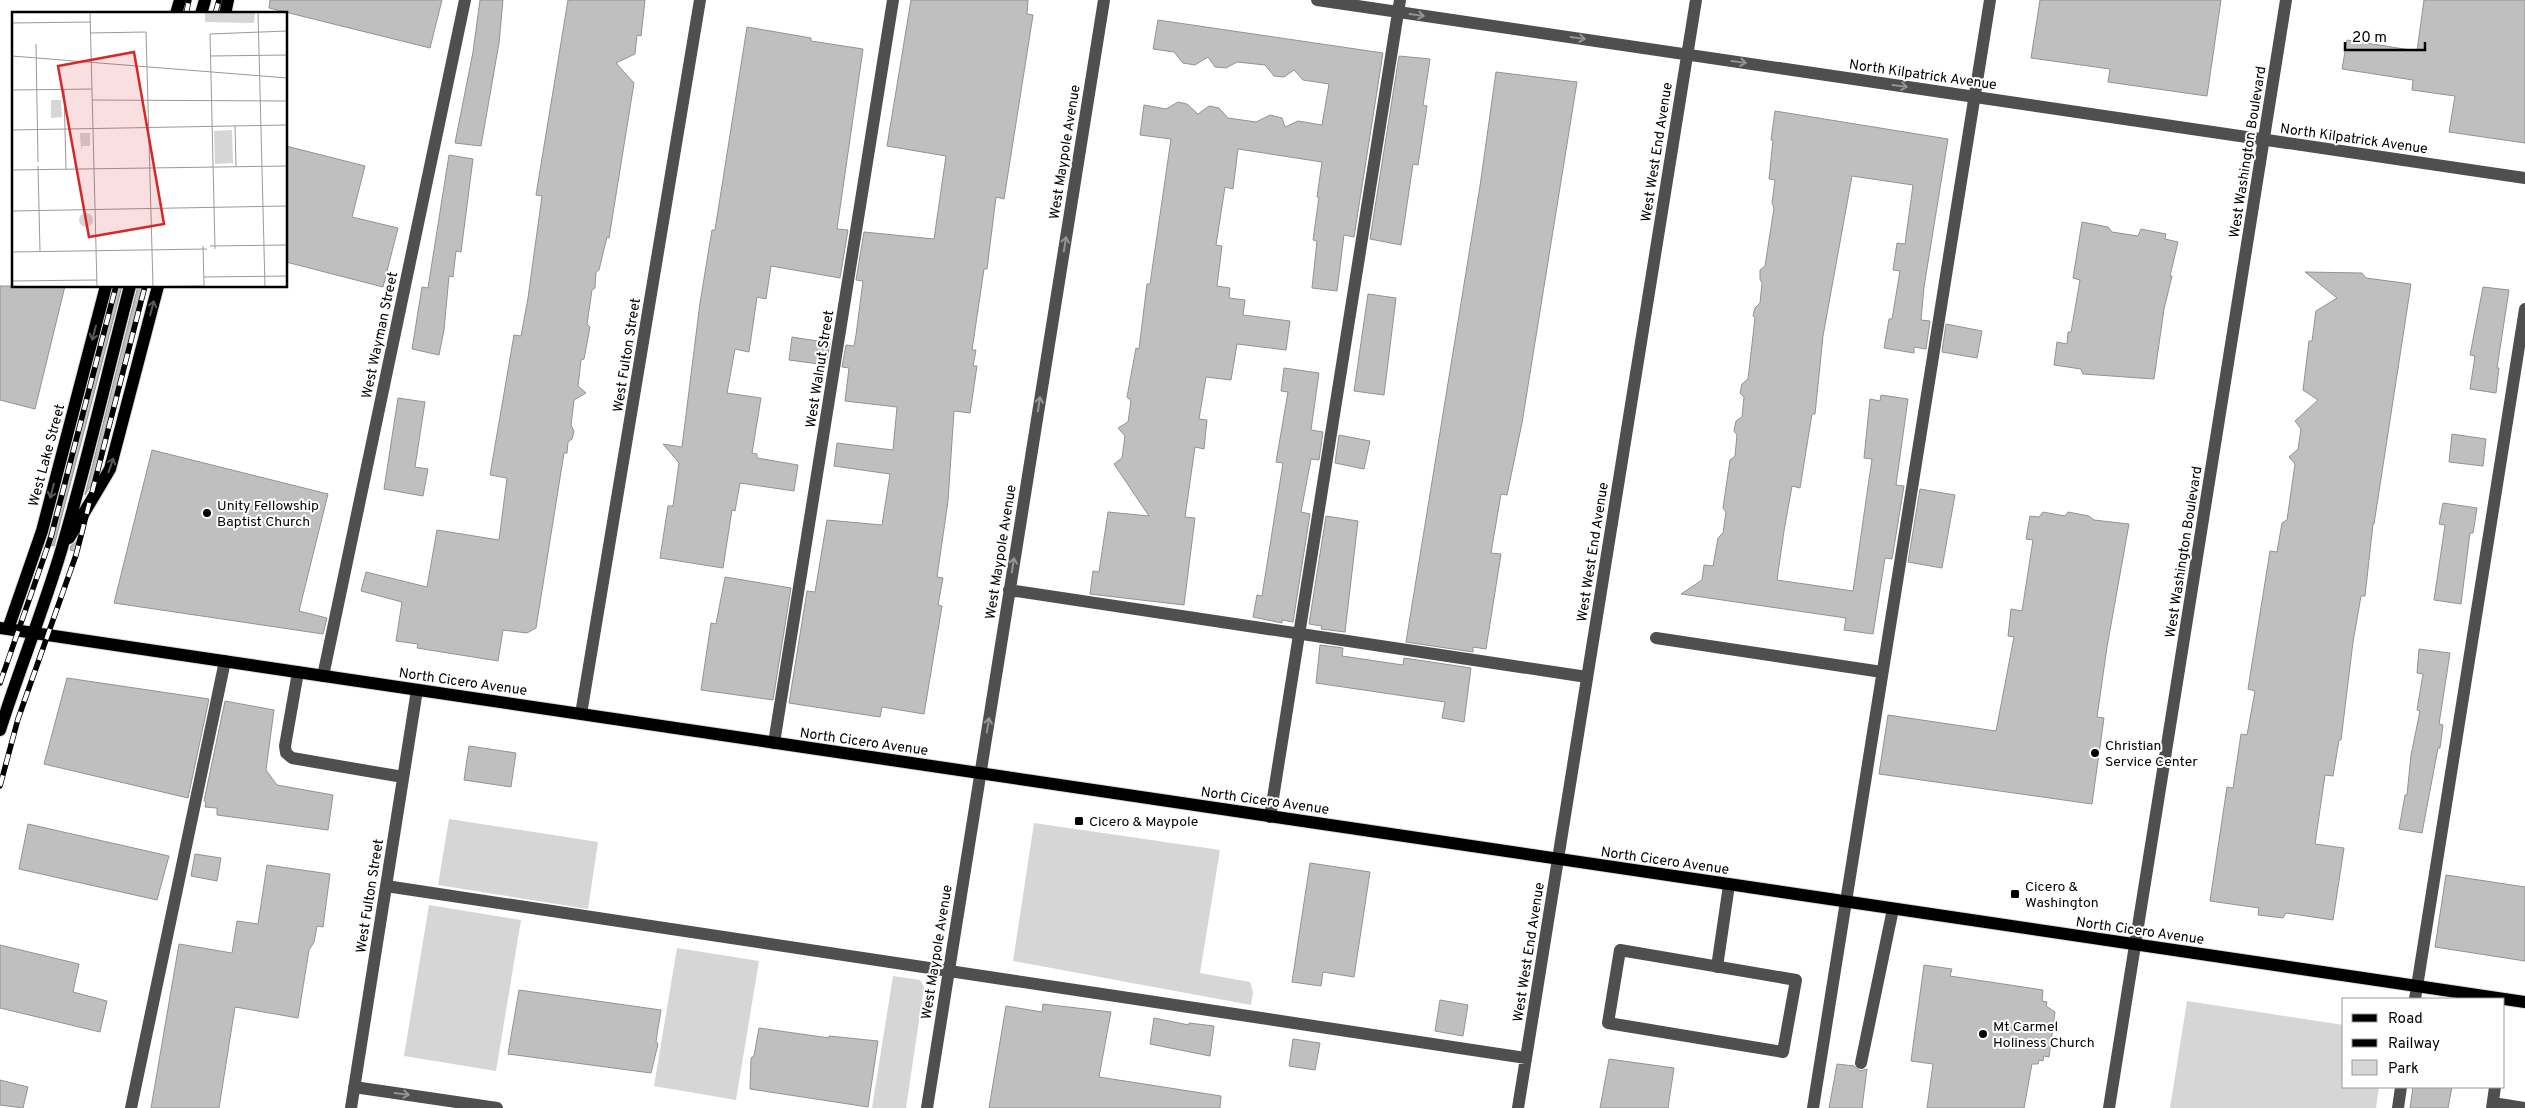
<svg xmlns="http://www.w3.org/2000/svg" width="2525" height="1108" viewBox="0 0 2525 1108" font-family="Overpass,sans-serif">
	<rect width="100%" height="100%" fill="#fff"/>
	<path fill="#d6d6d6" d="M449,819L598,842L588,909L438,885Z
		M1034,823L1220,850L1200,973L1250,982L1253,992L1251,1005L1013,961Z
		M429,905L521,920L496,1071L404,1056Z
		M677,948L759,961L736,1100L654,1086Z
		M893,976L920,980L924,987L906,1108H872Z
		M2187,1001L2344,1025V1087H2379L2376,1108H2170Z"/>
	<path fill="#bfbfbf" stroke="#939393" d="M270,0H442L430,48L269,8Z
		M480,0H503L499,43L481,146L455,143L473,52Z
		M568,0H645L641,36L637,35L635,54L616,63L634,83L609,238L607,237L599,270L596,272L595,288L592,290L587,324L590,327L584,359L581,360L578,386L586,393L574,400L571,425L574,431L572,439L568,442L567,453H564L536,628L527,633L503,630L498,661L417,648L418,644L396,641L402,602L361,591L366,572L427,587L437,530L499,540L507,478L490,475L514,335L521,336L528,298L542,196L536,195Z
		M911,0H1028L1027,14L1033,15L1004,199L996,197L987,269H984L972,350H976L973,366H977L970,413L954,411L948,501L937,577L943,578L938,605L942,606L924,714L882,707L880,717L789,703L807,591L815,592L827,520L882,525L890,474L834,466L837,443L893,450L897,407L845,401L849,368L842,367L846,345L854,346L856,335L863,281L856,280L864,232L934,239L946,156L887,146Z
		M2040,0H2221L2207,96L2108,82L2110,69L2031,58Z
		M2424,0H2525V143L2449,132L2455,96L2412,90L2413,80L2342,69L2347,40L2417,51Z
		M1158,20L1383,53L1354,237L1344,235L1337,291L1312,288L1317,241L1313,240L1319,197H1317L1322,162L1238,149L1233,189L1225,187L1216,245L1222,246L1217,286L1230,288L1229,298L1245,300L1243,315L1290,321L1286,350L1237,344L1231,380L1206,377L1199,419L1207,420L1204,449L1195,447L1185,517L1195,518L1184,605L1090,594L1093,571L1099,572L1108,512L1149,516L1114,464L1122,458L1125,436L1118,428L1128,422L1131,401L1127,397L1136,348L1139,349L1147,284H1150L1171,139L1140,135L1144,105L1166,109L1178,102L1187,104L1198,114L1209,106L1219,108L1228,118L1256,122L1270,115L1282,118L1285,127L1298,121L1322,125L1329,84L1303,80L1294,70L1284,77L1274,76L1265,65L1237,62L1226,68L1215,67L1208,57L1195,65L1183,63L1174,52L1153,49Z
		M747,27L811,38V41L863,49L837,229L848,230L840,278L771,266L766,299L757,297L749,352L735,349L727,393L761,398L752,453L757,454V458L798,465L794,491L740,483L735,511L732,510L723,568L660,558L668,506H673L679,463L663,444L682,447L700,303L712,230H715Z
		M1399,56L1430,59L1423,105L1427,106L1418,165L1413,164L1401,245L1370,239Z
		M1496,72L1577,82L1522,423L1507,495L1501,494L1491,553L1501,554L1486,649L1473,647V652L1406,642L1480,186Z
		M1775,111L1948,139L1924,287L1921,320L1930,321L1926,349L1914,347V353L1884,348L1889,319H1892L1900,271L1893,270L1897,243L1905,244L1913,185L1852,176L1823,336L1815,414H1812L1800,488L1792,486L1784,531L1777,580L1853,591L1872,459L1864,458L1870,399L1880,401L1881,395L1908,399L1896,485L1904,486L1892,559L1885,558L1873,634L1844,630L1846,618L1681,594L1702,580L1704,565L1713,566L1718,538L1723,533L1726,512L1723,508L1730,460L1735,456L1737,435L1734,431L1736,421L1742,417L1744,397L1740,393L1742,384L1748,379L1755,318L1753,316L1755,308L1760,303L1762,283L1760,279V270L1765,266L1774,208L1772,203L1775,180L1769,179L1773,140H1771Z
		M286,146L365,166L352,217L398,228L383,287L286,262Z
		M449,155L473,159L461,252L456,251L453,277L449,276L444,330L439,355L412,349L422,287L428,288Z
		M2082,222L2108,227L2112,232L2138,236L2141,229L2166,234L2165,239L2178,242L2170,276H2172L2164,309L2154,379L2083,374L2081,369L2054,365L2057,342L2067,344L2068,332H2071L2080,280L2073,278Z
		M2305,272L2362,273L2366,278L2411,284L2374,524H2373L2365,596H2361L2353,642L2341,740H2339L2333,776L2325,775L2315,844L2344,848L2333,920L2286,913L2283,918L2258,915L2259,908L2210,901L2227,787L2233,788L2241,734L2247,735L2255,691L2248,689L2270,551L2277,552L2282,523L2287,520L2295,464L2289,457L2298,449L2301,429L2295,421L2318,400L2303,390L2309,341H2312L2316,311L2337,298Z
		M0,286H65L35,409L0,400Z
		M114,286H122L54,546L46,544Z
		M138,286H147L100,470L85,495Z
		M2483,287L2509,290L2497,368H2499L2496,393L2470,389L2475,356L2470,355Z
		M1368,294L1396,298L1384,395L1354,391Z
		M1946,324L1982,331L1977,358L1942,352Z
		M792,337L830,343L826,365L789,360Z
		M1284,368L1319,373L1311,430L1323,432L1319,460L1311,459L1301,512L1310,514L1293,622L1282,620V623L1253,617L1257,595L1262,596L1283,463L1276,462L1288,392L1281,391Z
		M398,398L425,402L415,467L428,469L423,496L384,489Z
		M2452,434L2486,439L2483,466L2449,462Z
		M1339,435L1370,441L1364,469L1335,463Z
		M152,450L328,494L299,611L327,618L323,634L114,603Z
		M1920,489L1955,495L1942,568L1908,562Z
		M2443,503L2477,508L2473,533H2470L2461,604L2434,600L2445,525L2439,524Z
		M2043,512L2065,516L2068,512L2089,516L2094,520L2129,524L2107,647L2097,717L2104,718L2092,804L1879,774L1888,715L1996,731L2014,637L2008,636L2011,609L2022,611L2033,540L2026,539L2030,516L2039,517Z
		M1326,516L1358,521L1345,632L1321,629L1322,626L1309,624Z
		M86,526L79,552L70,550L71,546L76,542Z
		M725,577L791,588L773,700L701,690L711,623L716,624Z
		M1320,645L1343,648L1342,656L1403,665L1404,658L1471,668L1464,722L1442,718L1445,702L1316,683Z
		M2419,649L2450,653L2439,724L2443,725L2440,748H2438L2422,833L2399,829L2405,795H2407L2411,755L2420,711L2417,710L2423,674L2417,673Z
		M67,678L209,699L188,798L44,764Z
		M225,701L274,710L266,770L277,785L333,795L328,830L217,815V808L205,807L206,802L204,801Z
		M469,746L516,753L511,787L464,780Z
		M28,824L169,856L157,900L19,869Z
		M195,854L221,858L217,881L191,876Z
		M1310,863L1370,872L1354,977L1323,972L1321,986L1292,982Z
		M267,865L330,874L323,927L317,926L314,942L309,950L298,1018L235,1007L219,1108H151L179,944L232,953L237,921L258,924Z
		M2446,875L2525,887V961L2435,947Z
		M0,945L79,964L73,992L107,1001L100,1032L0,1008Z
		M1924,965L1952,969L1950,976L2043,990L2042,1001L2047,1002L2046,1006L2055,1012L2049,1057L2044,1056L2043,1061L2039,1060L2038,1064H2032L2024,1108H1927L1933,1064L1911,1061Z
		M519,990L661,1010L656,1041L658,1044L651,1073L508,1054Z
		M1440,1000L1468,1005L1463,1036L1435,1031Z
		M1043,1004L1111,1012L1099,1077L1221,1096L1220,1108H989L1006,1006L1042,1012Z
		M1154,1018L1189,1025V1023L1214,1026L1210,1056L1150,1044Z
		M759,1028L829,1038V1036L878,1041L868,1107L750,1089L751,1058L754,1056Z
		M1293,1039L1320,1043L1315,1070L1289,1066Z
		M1609,1059L1674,1068L1668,1108H1600Z
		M1837,1064L1854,1066L1860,1071L1867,1069L1862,1108H1829Z
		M0,1080L28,1087L23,1108L0,1105Z
		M2413,1087H2452L2448,1108H2410Z"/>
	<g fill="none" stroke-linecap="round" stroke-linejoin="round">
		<defs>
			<path id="major" d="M176,14L180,0
				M201,14L205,0
				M225,14L228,0
				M69,538L110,469L158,286
				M0,628L2525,1002
				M8,629L42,531L106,286
				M0,730C19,670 43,611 61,551C87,463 107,374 130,286"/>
		</defs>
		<use href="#major" stroke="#dbdbdb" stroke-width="14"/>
		<path stroke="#4f4f4f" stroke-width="12" d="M1317,0L2525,178
			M1009,590L1587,677
			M1656,638L1882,672
			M298,672L285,746L286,753L292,758L403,777
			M323,676L465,0
			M581,714L700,0
			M774,743L893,0
			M1270,817L1400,0
			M386,886L1526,1058
			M1620,950L1796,980L1783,1052L1608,1023Z
			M1717,967L1729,885
			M2415,999L2525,309
			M1861,1063L1893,909
			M354,1087L497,1108
			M2493,1103L2525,1108
			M131,1108L225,661
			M351,1108L417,690
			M927,1108L1104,0
			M1518,1108L1696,0
			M1813,1108L1990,0
			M2109,1108L2286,0
			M2398,1108L2401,1087
			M2492,1108L2495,1087"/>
		<use href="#major" stroke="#000" stroke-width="12"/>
		<defs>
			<path id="rail" d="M186,14L189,0
				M215,14L219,0
				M0,683L51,537L116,286
				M0,786L18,719L76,555L145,286"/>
		</defs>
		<use href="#rail" stroke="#000" stroke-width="5.5"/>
		<use href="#rail" stroke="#fff" stroke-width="4" stroke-dasharray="11" stroke-linecap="butt"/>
	</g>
	<defs><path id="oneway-shaft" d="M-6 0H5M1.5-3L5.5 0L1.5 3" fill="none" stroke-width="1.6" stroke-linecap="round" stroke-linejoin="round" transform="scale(1.25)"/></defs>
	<g stroke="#959595">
		<use href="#oneway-shaft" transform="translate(1417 15) rotate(8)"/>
		<use href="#oneway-shaft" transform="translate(1578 38) rotate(8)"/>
		<use href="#oneway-shaft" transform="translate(1739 62) rotate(8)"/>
		<use href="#oneway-shaft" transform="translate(1900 86) rotate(8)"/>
		<use href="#oneway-shaft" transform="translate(1065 244) rotate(-81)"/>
		<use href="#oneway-shaft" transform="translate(1039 404) rotate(-81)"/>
		<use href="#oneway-shaft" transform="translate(1013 565) rotate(-81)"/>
		<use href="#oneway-shaft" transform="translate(988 725) rotate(-81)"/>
		<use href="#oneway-shaft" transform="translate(402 1094) rotate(8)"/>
	</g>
	<g stroke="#595959">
		<use href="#oneway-shaft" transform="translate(152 308) rotate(-75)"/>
		<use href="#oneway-shaft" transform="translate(94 333) rotate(105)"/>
		<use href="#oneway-shaft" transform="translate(111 465) rotate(-71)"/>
		<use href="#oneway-shaft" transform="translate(52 491) rotate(105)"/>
	</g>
	<g fill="#000" stroke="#fff" stroke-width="2">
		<circle cx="207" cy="513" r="5"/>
		<circle cx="2095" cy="753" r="5"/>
		<rect x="1074" y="816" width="10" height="10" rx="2.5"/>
		<rect x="2010" y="889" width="10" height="10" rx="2.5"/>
		<circle cx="1983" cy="1034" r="5"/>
	</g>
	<g text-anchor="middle" stroke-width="4" stroke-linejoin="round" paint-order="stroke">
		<g font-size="14" fill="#000" stroke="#fff">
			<text transform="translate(1923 74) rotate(8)" y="5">North Kilpatrick Avenue</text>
			<text transform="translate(2354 138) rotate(8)" y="5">North Kilpatrick Avenue</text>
			<text transform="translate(1064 152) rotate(-81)" y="5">West Maypole Avenue</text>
			<text transform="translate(1656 152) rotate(-81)" y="5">West West End Avenue</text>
			<text transform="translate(2247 152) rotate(-81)" y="5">West Washington Boulevard</text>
			<text transform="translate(379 335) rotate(-78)" y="5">West Wayman Street</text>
			<text transform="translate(626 355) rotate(-81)" y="5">West Fulton Street</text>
			<text transform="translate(819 369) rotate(-81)" y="5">West Walnut Street</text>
			<text transform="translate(46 455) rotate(-75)" y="5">West Lake Street</text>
			<text transform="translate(1000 552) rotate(-81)" y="5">West Maypole Avenue</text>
			<text transform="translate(1592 552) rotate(-81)" y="5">West West End Avenue</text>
			<text transform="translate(2183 552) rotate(-81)" y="5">West Washington Boulevard</text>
			<text transform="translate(463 681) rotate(8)" y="5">North Cicero Avenue</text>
			<text transform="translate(864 741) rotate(8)" y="5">North Cicero Avenue</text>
			<text transform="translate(1265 800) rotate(8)" y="5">North Cicero Avenue</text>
			<text transform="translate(1665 860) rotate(8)" y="5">North Cicero Avenue</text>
			<text transform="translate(369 896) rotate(-81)" y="5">West Fulton Street</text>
			<text transform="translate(2140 930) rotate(8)" y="5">North Cicero Avenue</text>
			<text transform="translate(936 952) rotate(-81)" y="5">West Maypole Avenue</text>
			<text transform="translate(1528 952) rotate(-81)" y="5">West West End Avenue</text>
		</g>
		<g font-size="14" fill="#000" stroke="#fff" text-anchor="start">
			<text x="217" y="510">Unity Fellowship<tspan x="217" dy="16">Baptist Church</tspan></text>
			<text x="2105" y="750">Christian<tspan x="2105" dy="16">Service Center</tspan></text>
			<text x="1089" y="826">Cicero &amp; Maypole</text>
			<text x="2025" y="891">Cicero &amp;<tspan x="2025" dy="16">Washington</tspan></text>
			<text x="1993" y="1031">Mt Carmel<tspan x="1993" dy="16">Holiness Church</tspan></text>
		</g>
	</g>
	<g transform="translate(12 12)">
		<rect width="275" height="275" fill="#fff"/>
		<path d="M193,0H243L242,11L193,10ZM39,88H49L50,105L39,106ZM220,118L221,151L203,152L202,119ZM68,121H78V134H70L69,138ZM67 208a7 7 0 1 1 14 0a7 7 0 1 1-14 0Z" fill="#d6d6d6"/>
		<path fill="none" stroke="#999" stroke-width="1" d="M78,0L85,275M246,0L253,275M0,11L78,10M78,21L134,20L141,275M24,32L26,150M0,44L275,66M198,44L275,43M52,77L54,157M0,78L80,77M80,88L275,89M223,114L224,154M0,118L275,113M26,154L28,239M0,158L275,154M0,199L275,194M191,234L192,273M198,234L275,233M203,237L198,22L275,19M0,240L195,237M192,265L275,264M0,269L85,268M118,275L192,274"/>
		<path fill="#d62828" fill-opacity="0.15" stroke="#d62828" stroke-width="2.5" d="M122,40L152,212L77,225L46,54Z"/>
		<rect width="275" height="275" fill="none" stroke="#000" stroke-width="2.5"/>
	</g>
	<rect x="2342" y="998" width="162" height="90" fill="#ffffff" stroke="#999999"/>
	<rect x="2352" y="1014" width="25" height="8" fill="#000000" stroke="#999999"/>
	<text x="2388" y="1023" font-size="15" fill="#000000">Road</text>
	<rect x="2352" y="1039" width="25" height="8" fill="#000000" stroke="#999999"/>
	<text x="2388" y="1048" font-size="15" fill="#000000">Railway</text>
	<rect x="2352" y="1060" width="25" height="15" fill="#d6d6d6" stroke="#999999"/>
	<text x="2388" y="1073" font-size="15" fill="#000000">Park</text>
	<path d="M2345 42v8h80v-8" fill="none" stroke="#000000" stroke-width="2.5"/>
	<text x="2352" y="42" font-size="15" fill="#000000" stroke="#ffffff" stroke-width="4" paint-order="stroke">20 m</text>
</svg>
